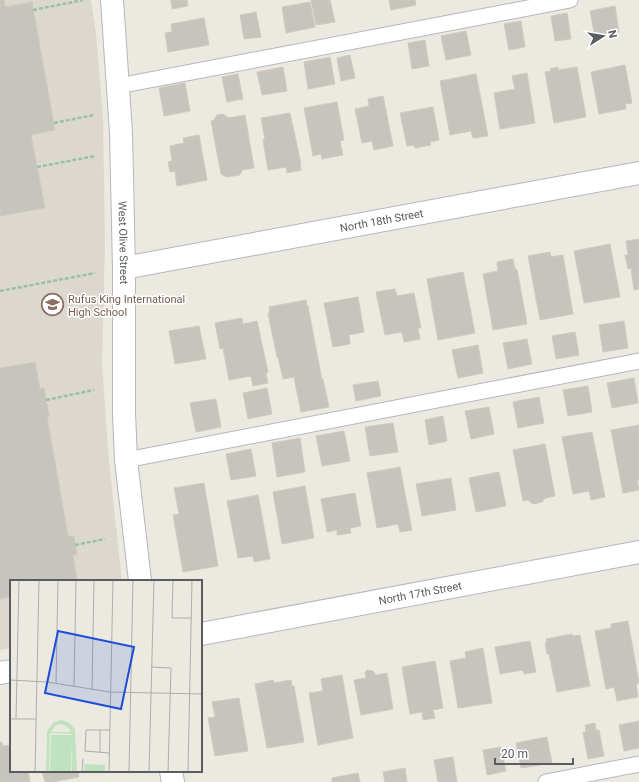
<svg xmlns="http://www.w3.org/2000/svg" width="639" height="782" viewBox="0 0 639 782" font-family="Roboto,sans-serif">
	<rect width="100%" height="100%" fill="#ece9e1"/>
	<path fill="#dcd8cf" d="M0,0H91L96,33L103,117L105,244L102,365L109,462L122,581H11V648L0,650Z"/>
	<path fill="#c7c4be" stroke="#d0cabf" d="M0,0H4L5,7L32,2L55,130L31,135L45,208L0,216Z
		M171,0H187L188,6L172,9Z
		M311,0H330L335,22L316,25Z
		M389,0H415L416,5L391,10Z
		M310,2L315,27L286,33L282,7Z
		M615,6L619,32L595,37L590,11Z
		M256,12L261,37L244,39L240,15Z
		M567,13L571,39L555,41L551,16Z
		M204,18L209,45L168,52L165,33L172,32L171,24Z
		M521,21L525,47L509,50L504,24Z
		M466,31L471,55L446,60L441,36Z
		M425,40L429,66L412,69L408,43Z
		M350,55L355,78L341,81L337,58Z
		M330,57L335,84L308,89L304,62Z
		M625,65L632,103L625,104L626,109L599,114L591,72Z
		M283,67L287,91L262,95L257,72Z
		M558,67V70L577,67L586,117L554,123L545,72L551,71L550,69Z
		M527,73L535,123L500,129L494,93L515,89L512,76Z
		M238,74L243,99L227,102L222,77Z
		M476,74L488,136L473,138L471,131L450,135L440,81Z
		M185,83L190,111L164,116L159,88Z
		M383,96L393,146L374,150L372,141L362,143L355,109L369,106L368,99Z
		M337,102L344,140L340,141L343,155L322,159L321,154L313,156L304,108Z
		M433,107L439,140L430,142L431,145L415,148L414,145L407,146L400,113Z
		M290,113L301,164L300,165L301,170L287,173L286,167L268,170L263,140L265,139L261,118Z
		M223,114L229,118L245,115L254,168L242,170L240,175L227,177L221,174L211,121L214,120L217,115Z
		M199,135L207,180L177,186L175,171L170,172L168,162L172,161L170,146L184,143L183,138Z
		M639,239V289L634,290L631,268L628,269L625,255H628L626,241Z
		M610,244L620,297L584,303L574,251Z
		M550,252L551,257L563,255L573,314L540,320L528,256Z
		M513,259L515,269H517L527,324L493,330L483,274L498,271L497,262Z
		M463,272L475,333L438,340L427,279Z
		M395,289L397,296L414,293L421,328H418L420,339L404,342L402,332L385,335L376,292Z
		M358,297L364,332L349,335L350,344L333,347L324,303Z
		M306,300L307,306H308L322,380L323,379L329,407L301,412L294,377L283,379L278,357H277L268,313H270L269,307Z
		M242,318L243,324L257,321L268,372L266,373L268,383L253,386L251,376L229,380L223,348L220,349L215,323Z
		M624,321L628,348L603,352L599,325Z
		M199,326L206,359L175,364L169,331Z
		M575,332L579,355L556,359L552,336Z
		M527,339L532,364L508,369L503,343Z
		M478,345L483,373L458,378L452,350Z
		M35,362L40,389L44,388L49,416H47L68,536H74L77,555H73L77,581H11V597L0,599V368Z
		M634,378L638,403L612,408L607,383Z
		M378,381L381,396L356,401L353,385Z
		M588,386L592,412L568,416L563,390Z
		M267,388L272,414L248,419L243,393Z
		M539,397L544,423L518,428L513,402Z
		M216,399L221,427L196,432L190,403Z
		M489,407L494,434L471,439L465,411Z
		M443,416L447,441L429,445L425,420Z
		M393,423L398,452L370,456L365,427Z
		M639,425V480H637L639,490L623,493L611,430Z
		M344,431L350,461L322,466L316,436Z
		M592,432L605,497L591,500L589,491L573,494L562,437Z
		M300,438L305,472L277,477L272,443Z
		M545,444L555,496L545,498L542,502L533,504L528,500L523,501L513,450Z
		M251,449L256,476L231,480L226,454Z
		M400,467L412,530L400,532L398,524L377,528L367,473Z
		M499,472L506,506L476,512L469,478Z
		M451,478L456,510L422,516L416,484Z
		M204,483L218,566L183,572L173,515L179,514L174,488Z
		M305,486L314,538L282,544L273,492Z
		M355,493L361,526L350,528L351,533L337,535V530L327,532L321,499Z
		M258,495L270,559L254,562L253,556L238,558L227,501Z
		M628,621L639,683L636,684L638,697L617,701L614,687L606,689L595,631L611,628V624Z
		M572,634L573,636L580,635L590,686L557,692L549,654H547L545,642H547L546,639Z
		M530,641L536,672L524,674L523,670L500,674L495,647Z
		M483,648L492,703L458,708L450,661L466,658L465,652Z
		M435,661L443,708L433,710L435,718L423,720L422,712L410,714L402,667Z
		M367,670L373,671L376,675L387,673L393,709L361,715L354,680L366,678L365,673Z
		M342,675L353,738L318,745L309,693L323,691L321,679Z
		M273,680L274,683L291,680L292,686H294L304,742L267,748L255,684Z
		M239,698L248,751L215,756L208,718L215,717L212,702Z
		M639,721V748L624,751L619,725Z
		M595,723L596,730H599L604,756L588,759L583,732H586L585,725Z
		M547,737L552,763L521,768L516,743Z
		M0,742H2L3,746L11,745V771H28L30,782H0Z
		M501,747L506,771L487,775L483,750Z
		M453,757L457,782H438L434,760Z
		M405,768L407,782H385L383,772Z
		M42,771H78L79,777L53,782H45Z
		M358,773L360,782H332V778Z"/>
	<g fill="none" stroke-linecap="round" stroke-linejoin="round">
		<defs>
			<path id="lane" d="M118,86L570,0
				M126,460L639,361
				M546,782L639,764"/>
			<g id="street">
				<path id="s1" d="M112,0L121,133L124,268V413L126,460L140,581"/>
				<path id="s2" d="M124,268L639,173"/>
				<path id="s3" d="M201,634L639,552"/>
				<path d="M0,673L11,671"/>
				<path d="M171,771L173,782"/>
			</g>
		</defs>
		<use href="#lane" stroke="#b4b7bb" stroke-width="17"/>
		<use href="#street" stroke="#b4b7bb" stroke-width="24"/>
		<path stroke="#97c3a2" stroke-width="2.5" stroke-dasharray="4 2" stroke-linecap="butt" d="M33,10L83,0
			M54,123L94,115
			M37,167L95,156
			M0,291L95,273
			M46,400L94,390
			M75,545L105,539"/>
		<use href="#lane" stroke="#fff" stroke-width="15"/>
		<use href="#street" stroke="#fff" stroke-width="22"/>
	</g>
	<defs>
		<symbol id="school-ring" viewBox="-11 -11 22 22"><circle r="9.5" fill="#fff" stroke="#8d6e63" stroke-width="1.5"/><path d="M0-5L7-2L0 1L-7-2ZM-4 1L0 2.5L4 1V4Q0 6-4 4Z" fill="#8d6e63"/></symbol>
	</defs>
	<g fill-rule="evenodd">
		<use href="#school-ring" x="40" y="292" width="25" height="25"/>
	</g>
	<g text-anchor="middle" stroke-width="3" stroke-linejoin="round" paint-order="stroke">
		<g font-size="11" fill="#595d61" stroke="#fff">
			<text dy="4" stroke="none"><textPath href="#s2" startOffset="262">North 18th Street</textPath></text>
			<text dy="4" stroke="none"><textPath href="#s1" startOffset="243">West Olive Street</textPath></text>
			<text dy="4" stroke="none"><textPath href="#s3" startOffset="223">North 17th Street</textPath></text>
		</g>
		<g font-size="11" fill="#785e54" stroke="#fff" text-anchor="start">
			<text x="68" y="303">Rufus King International<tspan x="68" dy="13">High School</tspan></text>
		</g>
	</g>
	<g transform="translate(10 580)">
		<rect width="192" height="192" fill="#ece9e1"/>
		<path d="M52,140L60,143L65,150L67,192H62V159L61,192H40L41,155H62L59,148L52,144L46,145L41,152H61V154L40,153L39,192H36L37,151L44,142ZM74,184L95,185V192H74Z" fill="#bfe3be"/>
		<path fill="none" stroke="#adadaa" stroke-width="1" d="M163,0L162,38H181M142,87L161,88L158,192M0,100L37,102L100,112L192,114M46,103L48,0M64,106L66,0M82,110L84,0M0,139H26M6,139L9,0M90,173V150M99,173L75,171L76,150H100M25,192L29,0M72,192L73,179M99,192L103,0M119,192L123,0M139,192L144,0M178,192L182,0"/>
		<path fill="#1d4ed8" fill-opacity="0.15" stroke="#1d4ed8" stroke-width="2" d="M48,51L124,67L111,129L35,113Z"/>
		<rect width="192" height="192" fill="none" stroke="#595d61" stroke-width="2"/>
	</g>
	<g transform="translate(603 36) rotate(78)" stroke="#ffffff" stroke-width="3" paint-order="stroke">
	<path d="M0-3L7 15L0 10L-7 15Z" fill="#595d61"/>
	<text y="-6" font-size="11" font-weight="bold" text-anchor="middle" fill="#595d61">N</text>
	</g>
	<path d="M495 758v6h78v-6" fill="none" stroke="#595d61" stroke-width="2"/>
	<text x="501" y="758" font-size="12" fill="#595d61" stroke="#ffffff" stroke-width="3" paint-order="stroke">20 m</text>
</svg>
